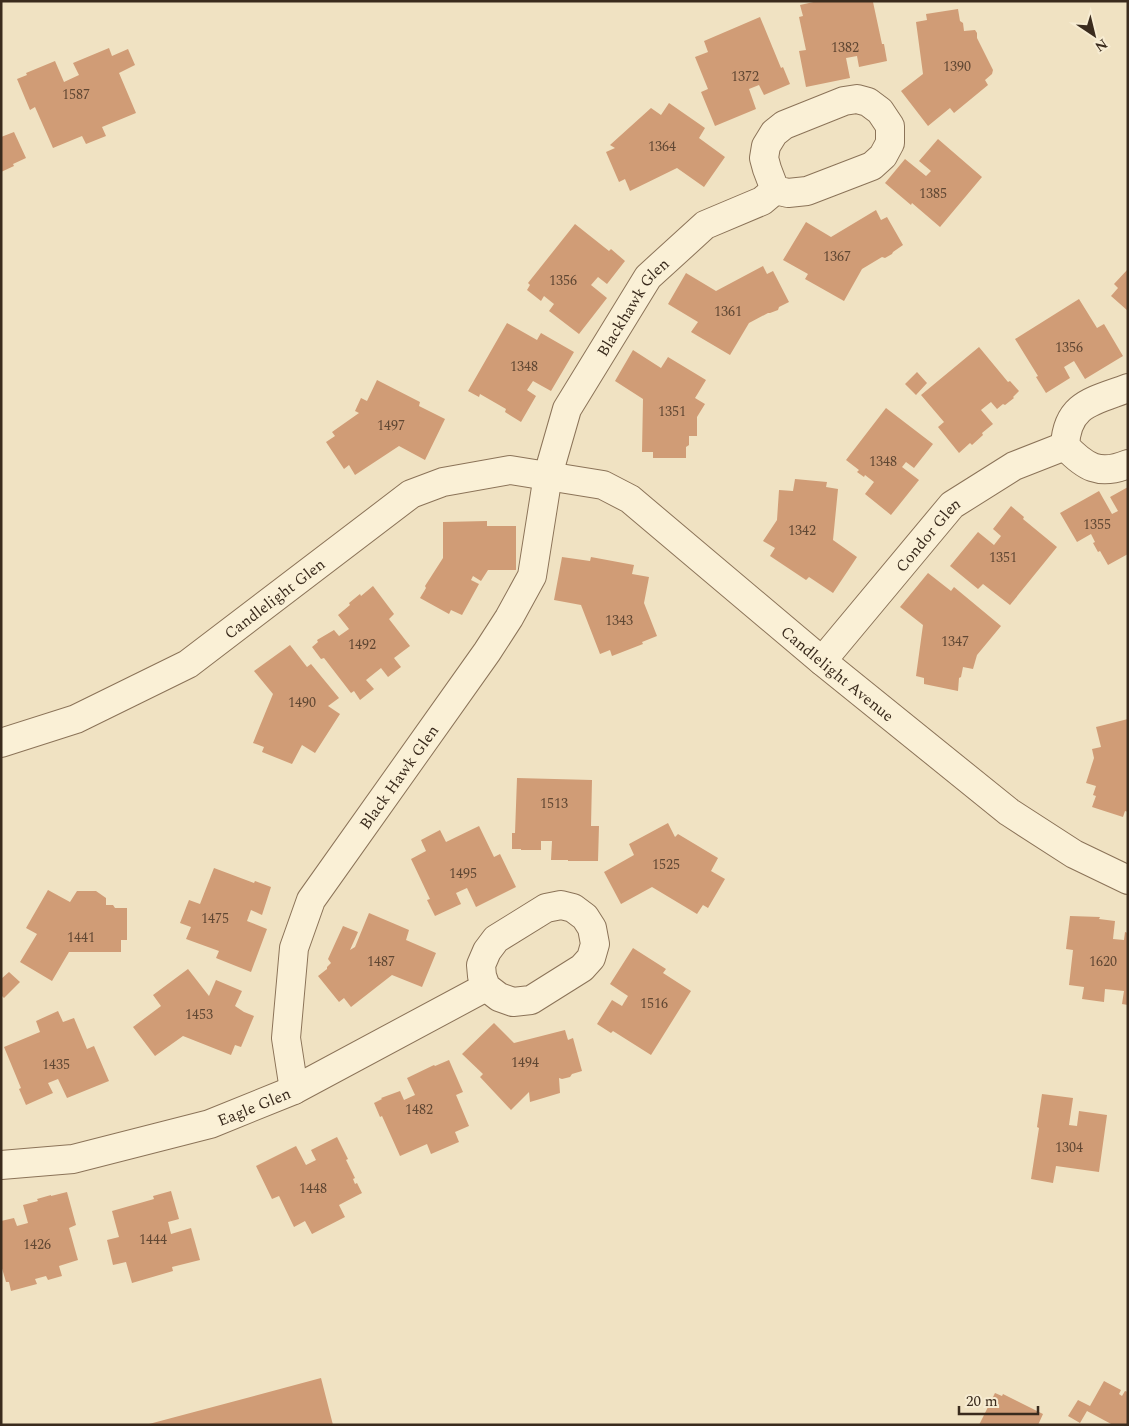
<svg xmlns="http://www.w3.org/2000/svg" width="1129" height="1426" viewBox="0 0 1129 1426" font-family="Spectral,serif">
	<rect width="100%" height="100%" fill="#f0e2c2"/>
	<path fill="#d09c76" d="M818,1L873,2L882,44H884L887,61L859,67L857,56L846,58L850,78L806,87L799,51L806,50L799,17L803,16L800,5Z
		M958,9L960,21L963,23L964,31L975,30L977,33V38L993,70L992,74L985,80L988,85L954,113L950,108L928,126L901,91L923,74L916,22L927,20L926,14Z
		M760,17L781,68L783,67L790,84L764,95L759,85L749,89L756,109L715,126L701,92L708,89L695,57L708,52L704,41Z
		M109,48L112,56L128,49L135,65L119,73L136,113L102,127L106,136L86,144L82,136L53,148L35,107L30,110L17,79L27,75L26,73L55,61L64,82L79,75L73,63Z
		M669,103L705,128L699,138L725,157L704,187L677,168L630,191L625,179L619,182L606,152L615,148L610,145L651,108L661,115Z
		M14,132L26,158L13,164L14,166L1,172V137Z
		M938,139L982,177L940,227L912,203L911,205L885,183L905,159L926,176L931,171L919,161Z
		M876,210L881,220L887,217L903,245L893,252L892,254L885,258L882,257L862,269L844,301L805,279L808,274L783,260L806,222L831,237Z
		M575,224L609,251L611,249L625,261L607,284L598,277L591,285L607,298L579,334L549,311L554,304L544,296L541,301L527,290L530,285L528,283Z
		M763,266L767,274L773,271L789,302L779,307L778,310L770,313H768L749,323L730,355L691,332L698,322L668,304L686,273L716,291Z
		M1128,269V311L1111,296L1118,288L1114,284Z
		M1079,299L1097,328L1104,324L1123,356L1085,379L1074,361L1064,367L1070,378L1046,393L1036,377L1038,376L1015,339Z
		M507,323L537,340L541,333L574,352L551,391L533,381L527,390L536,396L521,422L505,412L506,409L480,394L479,397L468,391Z
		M979,347L1008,382L1010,381L1019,391L1013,397L1014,398L1005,405L1003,404L997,409L991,402L981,410L993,424L982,433L983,435L972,445L970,443L959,453L938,427L944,422L921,395Z
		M633,350L661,368L668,357L706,380L695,398L705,404L697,417V436H689V445L686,447V458H653V452H642L643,399L615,381Z
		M917,372L927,383L916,395L905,384Z
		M377,380L420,402L419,406L445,419L425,460L399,446L355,475L349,465L344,469L326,442L335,436L332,432L359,413L355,411L361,398L367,401Z
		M886,408L933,444L914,468L906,462L902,467L919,480L891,515L865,494L874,482L865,475L864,477L857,472L859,470L846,460Z
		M795,479L827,482L826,487L838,489L833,540L857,557L833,593L809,577L806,580L770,556L775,548L763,541L777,520L779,490L793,491Z
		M1128,487V554L1108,565L1100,551L1098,552L1093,543L1095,542L1091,534L1077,542L1060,513L1099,491L1112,514L1118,511L1110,497Z
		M1011,506L1024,517L1023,519L1057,547L1010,605L983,584L978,589L950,566L978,532L994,545L1001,536L993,529Z
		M487,521V526H516V570H488L481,581L473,576L471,580L479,584L462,615L451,610L449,614L420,598L426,588L425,586L443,558V522Z
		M562,557L590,561L591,557L634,565L632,574L649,577L644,603L657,636L642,642L643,644L612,656L610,650L600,654L581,605L554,600Z
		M928,573L951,591L954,587L1001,626L977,655L973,669L963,667L961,677L959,678L958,691L924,684V678L916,676L923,625L900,607Z
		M373,586L394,614L389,619L410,646L394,658L401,667L388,677L381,668L366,680L374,689L360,700L354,691L351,693L324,658L321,659L312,647L318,642L317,640L334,630L339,636L349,629L338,615L350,605L349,603L360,594L361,596Z
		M290,645L307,667L311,664L339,698L328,706L340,714L315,753L302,745L292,764L262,752L264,747L253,743L273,694L254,671Z
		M1128,719V812L1125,811L1123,817L1092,807L1096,796L1093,795L1096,786L1086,783L1094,758L1092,749L1101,747L1096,727Z
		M517,778L592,780L591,826H599L598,861H568V860H551L552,841H541V850H521V849H512V833H515Z
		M668,823L675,837L678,834L718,858L711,871L725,879L708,908L703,905L697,914L652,887L621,904L604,872L634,855L629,844Z
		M479,826L494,857L500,854L516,887L476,907L467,888L456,893L461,904L435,916L427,900L430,899L411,859L426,851L421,840L440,830L446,842Z
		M214,868L254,883L255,881L271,887L262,915L251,910L247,921L267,929L251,972L216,958L219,951L186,939L191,927L180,923L189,900L200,904Z
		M48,890L70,902L77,891H96L106,898V905H113L115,908H127V940H121V952H69L52,981L20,962L37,934L26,928Z
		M369,913L409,930L406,940L436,953L422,987L392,975L351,1007L344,998L339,1002L318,976L327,969V967L331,963L328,959L343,926L358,932L350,950L355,947Z
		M1070,916L1100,917L1099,919L1115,921L1113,939L1124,940L1125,932L1128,933V1005L1122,1004L1124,991L1105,989L1104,1002L1082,999L1084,987L1069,985L1073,950L1066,949Z
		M633,948L666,969L663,973L691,991L651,1055L613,1031L611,1033L597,1024L612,1000L622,1006L628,996L610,984Z
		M188,969L209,996L216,980L242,991L235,1006L244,1012L254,1016L241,1047L235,1045L231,1055L183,1036L155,1056L133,1027L161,1006L153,995Z
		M9,972L20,982L4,998L1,995V979Z
		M58,1011L63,1022L74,1018L87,1049L94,1046L109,1081L67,1098L58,1079L48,1083L53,1093L26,1105L19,1089L21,1088L4,1047L40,1032L36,1021Z
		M494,1023L514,1043L565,1030L568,1040L573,1038L582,1071L572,1074L570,1077L562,1079L559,1078L560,1093L530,1102L529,1092L511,1110L480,1077L483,1074L462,1054Z
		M449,1060L463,1092L456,1095L469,1126L455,1132L459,1142L431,1154L427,1144L400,1156L382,1116L380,1117L374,1103L382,1099L381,1098L400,1091L404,1100L415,1095L407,1078L434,1065L435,1066Z
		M1042,1094L1073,1098L1069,1125L1077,1126L1079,1111L1107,1115L1099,1172L1056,1166L1053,1183L1031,1179L1039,1128L1037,1127Z
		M337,1137L348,1159L346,1160L355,1178L353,1179L355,1184L357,1183L362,1193L339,1205L345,1217L312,1234L305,1221L294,1227L279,1196L272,1199L256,1166L296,1146L306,1165L316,1160L311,1150Z
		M171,1191L179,1219L168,1222L171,1234L191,1228L200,1260L172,1267L173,1271L132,1283L126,1262L113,1265L107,1240L119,1237L112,1211L154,1199L153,1196Z
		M67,1192L76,1225L69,1228L78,1260L59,1266L62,1276L48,1280L46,1276L35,1279L37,1284L11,1291L9,1282H6L1,1265V1221L14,1218L17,1226L28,1223L23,1205L38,1201L37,1199L51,1195V1196Z
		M321,1378L333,1425H149V1424Z
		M1104,1381L1121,1390L1119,1394L1122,1396L1125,1391L1128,1392V1425H1113L1087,1411L1080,1423L1068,1416L1078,1400L1090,1406Z
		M995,1393L1002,1396L1003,1394L1043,1414L1038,1425H979Z"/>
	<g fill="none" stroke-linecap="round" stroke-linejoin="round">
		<defs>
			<g id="street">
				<path d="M857,99L868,102L880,111L890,126V143L883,156L872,166L807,191L788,193L775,190L767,169L764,158L766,146L774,133L784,125L844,101Z"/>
				<path d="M1128,388C1094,401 1067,403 1065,446C1085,467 1099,476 1128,464"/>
				<path id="s1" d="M822,661L952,505L1014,466L1065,446"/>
				<path id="s2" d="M1,743L76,719L188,664L411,494L443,482L510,470L603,485L630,499L822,661L1009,812L1074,854L1128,880"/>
				<path d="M561,905L573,908L585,917L592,928L595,944L591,958L582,968L531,1000L513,1002L499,997L486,987L482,976L481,965L487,951L496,939L546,908Z"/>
				<path id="s3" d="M294,1090L286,1038L294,948L311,900L487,652L509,618L532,576L548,475L567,409L648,277L705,225L762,201L775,190"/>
				<path id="s4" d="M1,1165L73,1159L210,1124L294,1090L486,987"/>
			</g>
		</defs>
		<use href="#street" stroke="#8b7358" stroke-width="30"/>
		<use href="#street" stroke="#faf0d6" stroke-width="28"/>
	</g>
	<g text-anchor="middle" stroke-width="4" stroke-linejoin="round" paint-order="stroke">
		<g font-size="14" fill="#604733">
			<text x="845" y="52">1382</text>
			<text x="957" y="71">1390</text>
			<text x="745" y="81">1372</text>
			<text x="76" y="99">1587</text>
			<text x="662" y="151">1364</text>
			<text x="933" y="198">1385</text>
			<text x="837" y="261">1367</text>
			<text x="563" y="285">1356</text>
			<text x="728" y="316">1361</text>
			<text x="1069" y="352">1356</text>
			<text x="524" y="371">1348</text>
			<text x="672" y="416">1351</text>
			<text x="391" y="430">1497</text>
			<text x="883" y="466">1348</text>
			<text x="1097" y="529">1355</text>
			<text x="802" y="535">1342</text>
			<text x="1003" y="562">1351</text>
			<text x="619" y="625">1343</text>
			<text x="955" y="646">1347</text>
			<text x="362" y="649">1492</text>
			<text x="302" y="707">1490</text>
			<text x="554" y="808">1513</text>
			<text x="666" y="869">1525</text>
			<text x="463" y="878">1495</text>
			<text x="215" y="923">1475</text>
			<text x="81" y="942">1441</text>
			<text x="381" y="966">1487</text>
			<text x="1103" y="966">1620</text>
			<text x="654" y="1008">1516</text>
			<text x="199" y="1019">1453</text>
			<text x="525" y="1067">1494</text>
			<text x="56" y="1069">1435</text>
			<text x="419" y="1114">1482</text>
			<text x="1069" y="1152">1304</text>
			<text x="313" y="1193">1448</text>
			<text x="153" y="1244">1444</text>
			<text x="37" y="1249">1426</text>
		</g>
		<g font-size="16" fill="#3a2b1d" stroke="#f7ecd2">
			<text dy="6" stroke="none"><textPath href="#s3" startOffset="879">Blackhawk Glen</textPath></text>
			<text dy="6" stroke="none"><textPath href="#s1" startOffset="165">Condor Glen</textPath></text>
			<text dy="6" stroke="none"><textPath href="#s2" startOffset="312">Candlelight Glen</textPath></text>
			<text dy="6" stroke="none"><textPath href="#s2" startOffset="982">Candlelight Avenue</textPath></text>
			<text dy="6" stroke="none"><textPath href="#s3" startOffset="345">Black Hawk Glen</textPath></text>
			<text dy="6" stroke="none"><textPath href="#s4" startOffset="261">Eagle Glen</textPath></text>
		</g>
	</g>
	<rect width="1129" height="1426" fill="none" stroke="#3a2b1d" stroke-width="5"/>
	<g transform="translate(1094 35) rotate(145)" stroke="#f7ecd2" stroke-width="4" paint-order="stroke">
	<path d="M0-4L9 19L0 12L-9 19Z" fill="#3a2b1d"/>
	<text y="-8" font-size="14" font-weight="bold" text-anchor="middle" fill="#3a2b1d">N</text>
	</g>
	<path d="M959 1406v8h79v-8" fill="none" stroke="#3a2b1d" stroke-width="2.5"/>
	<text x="966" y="1406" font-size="15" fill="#3a2b1d" stroke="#f7ecd2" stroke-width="4" paint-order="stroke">20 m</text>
</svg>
